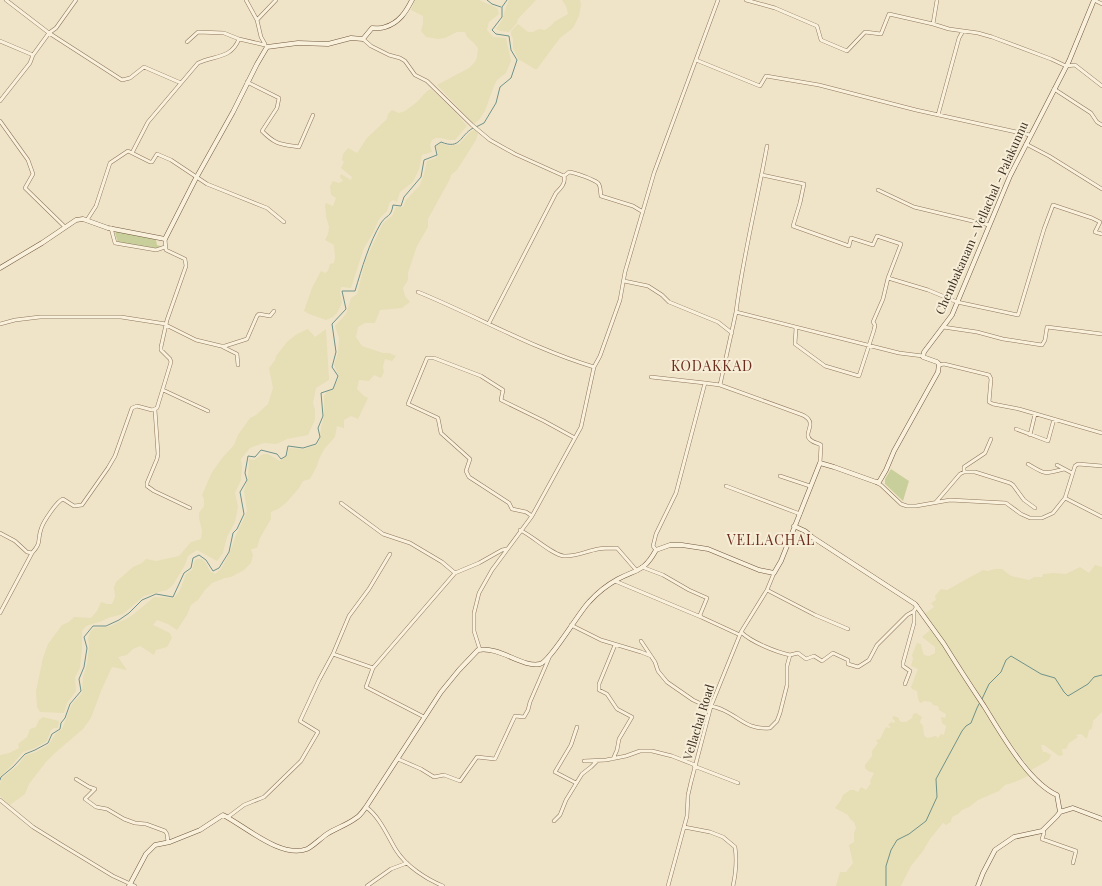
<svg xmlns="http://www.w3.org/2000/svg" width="1102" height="886" viewBox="0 0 1102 886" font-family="'Playfair Display',serif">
	<rect width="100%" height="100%" fill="#f0e4c8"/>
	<path fill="#e6deb5" d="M415,0H479L497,8L499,14L489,22L487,30L493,37L506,38L511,61L506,73L497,80L494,86L485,111L479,120L474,124L437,85L469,68L475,62L477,57L478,48L474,43L467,37L465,32H457L445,38L438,39L426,37L421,31L423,24V16L411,10Z
		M509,0H536L518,19L517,23L509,32L500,31L496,29L502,20L505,10Z
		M562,0H580L581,5L579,16L573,28L560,38L537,69H535L518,59L513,48V39L511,35V31L518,24L528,32H533L539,29L545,30L552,25L554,22L568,14L566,6Z
		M431,89L456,113L467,126L455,140H449L441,138H436L432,140L430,145L432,152L422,155L419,169L413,182L400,192L397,202L393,200L390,202L387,211L379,219L373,233L364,248L351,288L341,287L340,293L342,303L337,313L333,317L326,320L309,314L304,311L312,288L321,271L325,273L328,271L330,264L334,263L335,257L334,245L325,240L328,234L329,227L326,216L325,205L326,203L333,206L336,198L331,195L330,186L333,181L339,183L343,181L340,177L341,174L351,180L352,177L341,168L344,162L342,160L343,154L348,148L357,153L367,138L387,119L388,114L392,110L399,113L405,111L417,102L427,91Z
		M475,129L478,133L476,140L457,170L451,175L450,179L428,219V227L417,246L408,273V280L403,288L405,296L410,302L402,308L380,310L375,323H365L358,327L356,337L362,346L383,353H389L396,356L392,361L385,359L383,367L384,372L381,378L374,375L369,381L359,380L357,389L364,396L368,398L358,419L351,416L344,420V428L337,426L335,437L325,448L319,459L317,466L310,479L303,481L299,488L286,503L278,509L271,512V519L260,538L257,548L251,549L253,555L251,563L244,570L231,577L225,578L212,583L205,590L198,600L191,605L187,615L177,630L168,624L157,620L153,625L170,633L172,638L167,647L156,650L154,655L140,646L133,649L127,655L118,657L127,670L112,667L101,691L91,718L83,729L55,753L46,762L29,784L25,794L10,805L6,802L0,796V784L2,778L17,766L26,755L36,752L48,745L51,741L56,733L62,729L72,704L82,693L83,677L87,664L89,646L88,638L90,632L94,628L108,627L126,619L134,614L154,597L174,598L180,590L186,574L192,570L195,560L198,559H202L206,563L210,571L215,574L221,569L230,552L236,535L245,516L247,511L244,491L248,478L249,459L254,460L263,454H268L280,461L287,455L289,448L304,449L317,445L320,439L321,427L324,416V396L326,392L333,390L339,377L334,365L338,353L339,338L335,326L346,314L351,298L357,294L366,259L383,223L392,216L396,207H403L406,200L420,185L424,174L427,161L436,158L438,153L436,146L441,143L449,146L459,144L470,132Z
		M308,329L315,337L326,329L329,380L316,388L313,403L315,410V420L308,435L287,439L277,444L264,443L250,448L241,459L242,467L241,480L235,493L238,507L235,522L227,537L223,553L217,561L197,550L188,556L185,565L173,585L167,590L144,596L123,614L108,618L102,621L86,626L82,631V649L80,668L75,677L76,691L67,703L64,713L40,712L37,707L36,691L43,658L48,644L62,625L69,622L74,617L91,618L97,611L101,602L107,604H112L115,597L114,587L116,582L133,567L142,563L146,559L156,561L179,556L191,542L201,539L202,531L199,518V513L204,506V499L202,495L212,472L223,457L234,445L238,435L250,418L256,415L268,404L273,388L269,368L275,360L276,356L288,341L297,334Z
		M1095,565L1102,567V712L1093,721L1092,729L1089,730L1087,739L1081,734L1076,735L1078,737L1069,743L1066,749H1062L1063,755L1059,756L1044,745H1041L1043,752H1046L1051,755L1049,760L1031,770L1006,737L947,644L937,634L924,614L934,607L931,603L936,600L935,596L941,589L947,590L983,570L988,571L995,569H1002L1011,576L1029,580L1034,577H1042L1043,574L1054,573L1066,574L1080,567L1089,573Z
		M930,630L943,645L978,700L1030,775L1015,782L1005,785L999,791L978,800L969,807L962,810L958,814L952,817L951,822L946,825L943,823L930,839L923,851L911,866L901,886H836L840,872H846L853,863L849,845L854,842V833L856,828L854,822L850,819L848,815L835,808L841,800L843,795L850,790H854L858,792L861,787L866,790L871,783L870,781L874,773L868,771L865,768V765L872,756V751L878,743L876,740L880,739L886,727L889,728L891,727L888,725L891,722L894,723L895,721L892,718L894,716L899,718V720L901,722H906L912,718L913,714L916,713L922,717L920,722L923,726L924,735L927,738L936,736L938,738L941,734L944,735L946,726L942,723L941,717L945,718L946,714L939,710L938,706L933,705L931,702L924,701L920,703L918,699L917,691L912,689L911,687L918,669L911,666L913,659L912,655L917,643L921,644L922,649L924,655L929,656L935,653V647L922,637Z
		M43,717L59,721L58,728H54L51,730L47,741L35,748L23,752L12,765L0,777V755L9,753L19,748L18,744L27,737L30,729L36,727L39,720Z"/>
	<path fill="#c9cf9b" d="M117,231L154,239L156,240L157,245L163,247L156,248L118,243L115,233Z
		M891,469L909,481L903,501L885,484V479Z"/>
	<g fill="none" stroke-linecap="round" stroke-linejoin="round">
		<path stroke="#6f938a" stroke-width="1" d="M487,0L492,4L501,7
			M476,127L484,123L496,103L500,87L511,78L517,60L511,50L509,36L496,34L492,30L502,17V7L507,0
			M982,699L989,684L1001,672L1006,660L1011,656L1041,674L1055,678L1064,692L1068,696L1088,684L1094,677L1102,675
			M0,780L1,777L13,767L25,754L35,750L48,743L52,734L60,729L61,723L65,718L70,704L81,691L79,679L84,667L87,648L84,637L93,626H106L119,620L129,613L142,600L156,594L173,597L184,573L191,568L193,558L199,555L206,560L213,571L219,568L229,552L233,533L237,529L244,514L240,492L247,480L245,473L248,456L255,457L261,450L277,454L281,459L286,456L288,446L303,448L316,444L320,437L318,428L323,416L321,393L333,389L338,376L332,367L336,352L332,324L346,309L342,291H355C362,268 369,243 381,223C387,214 391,218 393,205L401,206L404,197L421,177L424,160L437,155L435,146L441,142C461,150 459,136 473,128
			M886,886V866L891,850L897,840L909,834L926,821L937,797L936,779L962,731L966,726L971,723L977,708L979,704"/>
		<defs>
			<path id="street" d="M6,0L49,33L122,80L130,78L144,67L181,83
				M246,0L257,20L261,37L265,44
				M746,0L775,8L817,26L821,40L847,51L865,32L881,34L889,14L933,24
				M937,0L933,24L949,29L978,33L992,37L1051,59L1066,66L1075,65L1102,86
				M1094,0L1102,4
				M257,20L276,0
				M363,39L371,46L389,55L400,58L405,61L415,75L427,81L472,125L490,140L515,154L564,176C566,183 561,188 556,193L489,323
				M0,41L33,55
				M187,42L198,32L224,33L239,39
				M696,60L760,86L766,76L819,85L916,110L1030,135
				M247,82L279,98L277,108L262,131C276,145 280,144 299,147L313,115
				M1054,89L1091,113L1097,122L1102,125
				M0,101L30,63L33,55L49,33L56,28L76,0
				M938,115L959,38L963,31
				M0,121L28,160L33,174L25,188L65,227
				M1026,144L1049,156L1102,189
				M132,153L148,122L198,63C215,55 231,59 239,39L265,45
				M762,175L804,184L800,203L793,226L849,246L851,238L873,245L877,236L901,244L888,278
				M564,176L569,172C576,173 593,179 598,183C601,186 600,191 601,196L633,206L643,212
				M878,190L914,207L989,225
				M87,220L96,206L110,163L128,151L150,162H152L157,154L171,160L207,184L267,208L284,222
				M111,228L115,243L156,250L165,247
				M624,281L648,286L662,295L669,302L718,322L732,333
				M418,292C477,316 533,349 594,367
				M736,312C743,256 757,202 767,146
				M0,324L15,320L40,317H121L166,324
				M166,325L196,340L221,346H225L247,339L257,316L259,314L270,316L274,311
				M943,327L977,332L1003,339L1042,345L1045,340L1047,327L1102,334
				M796,328L795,344L825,366L859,376L874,330L875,325L873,322L883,299L888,278L928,290L957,302L1018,315L1044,229L1053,205L1092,218L1100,222L1095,232L1102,234
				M223,347L237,354L238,365
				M939,365L944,364L989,375L991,379L989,402L993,404L1019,409L1102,433
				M651,377L705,383
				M720,385L800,414C803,415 807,417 809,420C814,427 802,435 812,441C815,443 818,443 821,445L820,463
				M163,390L208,411
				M155,410L158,454L157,459L147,483V486L154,491L190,508
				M1016,429L1048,441L1054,419
				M1030,435L1035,414
				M1028,464C1046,475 1044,474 1064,469
				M1057,465L1072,473
				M964,472V467L985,453L991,439
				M780,476L810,486
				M877,483L881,485L901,504L907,506H916L950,500L1006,503L1021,514L1030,518H1042L1053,513L1065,498L1075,466L1078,464L1102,466
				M726,486L800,514
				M1065,498L1102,517
				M936,502L960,474L964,472H975L1010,483L1013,485L1024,500L1035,508
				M341,503L383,534L410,543L442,562L455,573
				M532,516L526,512L512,509L509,503L469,477L466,471L470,459L441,433L438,418L408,404L427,358H434L481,376L503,390L501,400L544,421L575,438
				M520,530C533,536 552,555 564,556C575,557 587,551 598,549C604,548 611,548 617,548L637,571
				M0,533L15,541L27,552L32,553
				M656,550L653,546L656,534L676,493L705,383L720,385L736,312L899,353L923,356
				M642,567L663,575L689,590L707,598L700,615L701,617L740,635
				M615,581L701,617
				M767,590L815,615L848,629
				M0,613L32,553C42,542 37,541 41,529C43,522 57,501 63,499L74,506L82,505L108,468L115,456L132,408L137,406L152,410L157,408L171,362L170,359L161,350V347L167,320L186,266L185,259L166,250L165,239
				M571,625L601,640L641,652L651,656
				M641,641L655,662L658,671L667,682L693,700L710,708
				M480,650L474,631V613L479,593L492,570L532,516L581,427L594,367L600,356L620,300L625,272L654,173L718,0
				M333,654L349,616L369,589L390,554
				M790,655L798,653L806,659L814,656L822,661L833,653L848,660V664L858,667L869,660L877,645L907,615L914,611L917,606
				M373,668L366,687L424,717
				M905,684L910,671L903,666V663L914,623V611
				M711,706C715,707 719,708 723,710C741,718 747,730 770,728L777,721L780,713L787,685V666L790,655C776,652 751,642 741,632
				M398,759L421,769L434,777L444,775L460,781L477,757L495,759L515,716L524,717L528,710L530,702L549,658
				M613,759L617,750L619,739L632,717L617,709L607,694L599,690V684L615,645
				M584,761L606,760L626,756L640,751H652L672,756L695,765
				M694,766L738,783
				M76,779L89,787L95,789L85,799L96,807L107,809L124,819L135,823L146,824L165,831L167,834L168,842
				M576,783L555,772L571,745L577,727
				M0,800L33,827L62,845L113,876L135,886
				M366,807C380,817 388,837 396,850C406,866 426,879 443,886
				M228,817L244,805L264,797L301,761L318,732L300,721L319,680L333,654L373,668L455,573L479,563L502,550L507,549
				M554,821L560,815L566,800L582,774L591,767L597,761
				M684,827L710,832L723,837L735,847C737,860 736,872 733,886
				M1043,830L1044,833L1042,839L1076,851L1073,863
				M367,886L391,869L407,863
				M668,886L687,816L688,795L691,782L711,706L741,632L767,590L774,573"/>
			<path id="secondary" d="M0,268L42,243L76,220L83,219L108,228L165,239L195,180L233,112L257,64L267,47L298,43L328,44L351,38L363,39L372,28C377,28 381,29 385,27C399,23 406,12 412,0
				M794,526L805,531L812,537L915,604L944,644C957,665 970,685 984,706C1001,733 1028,782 1057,795L1060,812L1057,816L1042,831L1014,837L995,850L983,873L978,886
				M1060,812L1073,808L1102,819
				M129,886L146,854L155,845L170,842L200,830L223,815C245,826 281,859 307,849C312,847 321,838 327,834C336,828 347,825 356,818C360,816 363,811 366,807L441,692L459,670L478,650C500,646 522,668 540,664C550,662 579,612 589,602C598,592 607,585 618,579C637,569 644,572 656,550L670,545H682L708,549L759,570L774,573L781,561L820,463L834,467L876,482H879L886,470L894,451L938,372L939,364L937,362L923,357L924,352L952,315L1010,176L1069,61L1094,0"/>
		</defs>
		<use href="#street" stroke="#8d765c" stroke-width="4"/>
		<use href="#secondary" stroke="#6f573f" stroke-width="5"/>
		<use href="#street" stroke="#faf1dc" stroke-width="3"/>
		<use href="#secondary" stroke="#faf1dc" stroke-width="4"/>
	</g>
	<g text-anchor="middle" stroke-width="4" stroke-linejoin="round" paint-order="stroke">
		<g font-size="12" fill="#3d2e20" stroke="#f7eed8">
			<text transform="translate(982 218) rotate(-66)" y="4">Chembakanam - Vellachal - Palakunnu</text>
			<text transform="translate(699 722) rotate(-73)" y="4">Vellachal Road</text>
		</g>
		<g font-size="14" letter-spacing="1" fill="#6b2e1e" stroke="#f7eed8">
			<text x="712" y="371">KODAKKAD</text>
			<text x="771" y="545">VELLACHAL</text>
		</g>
	</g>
</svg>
